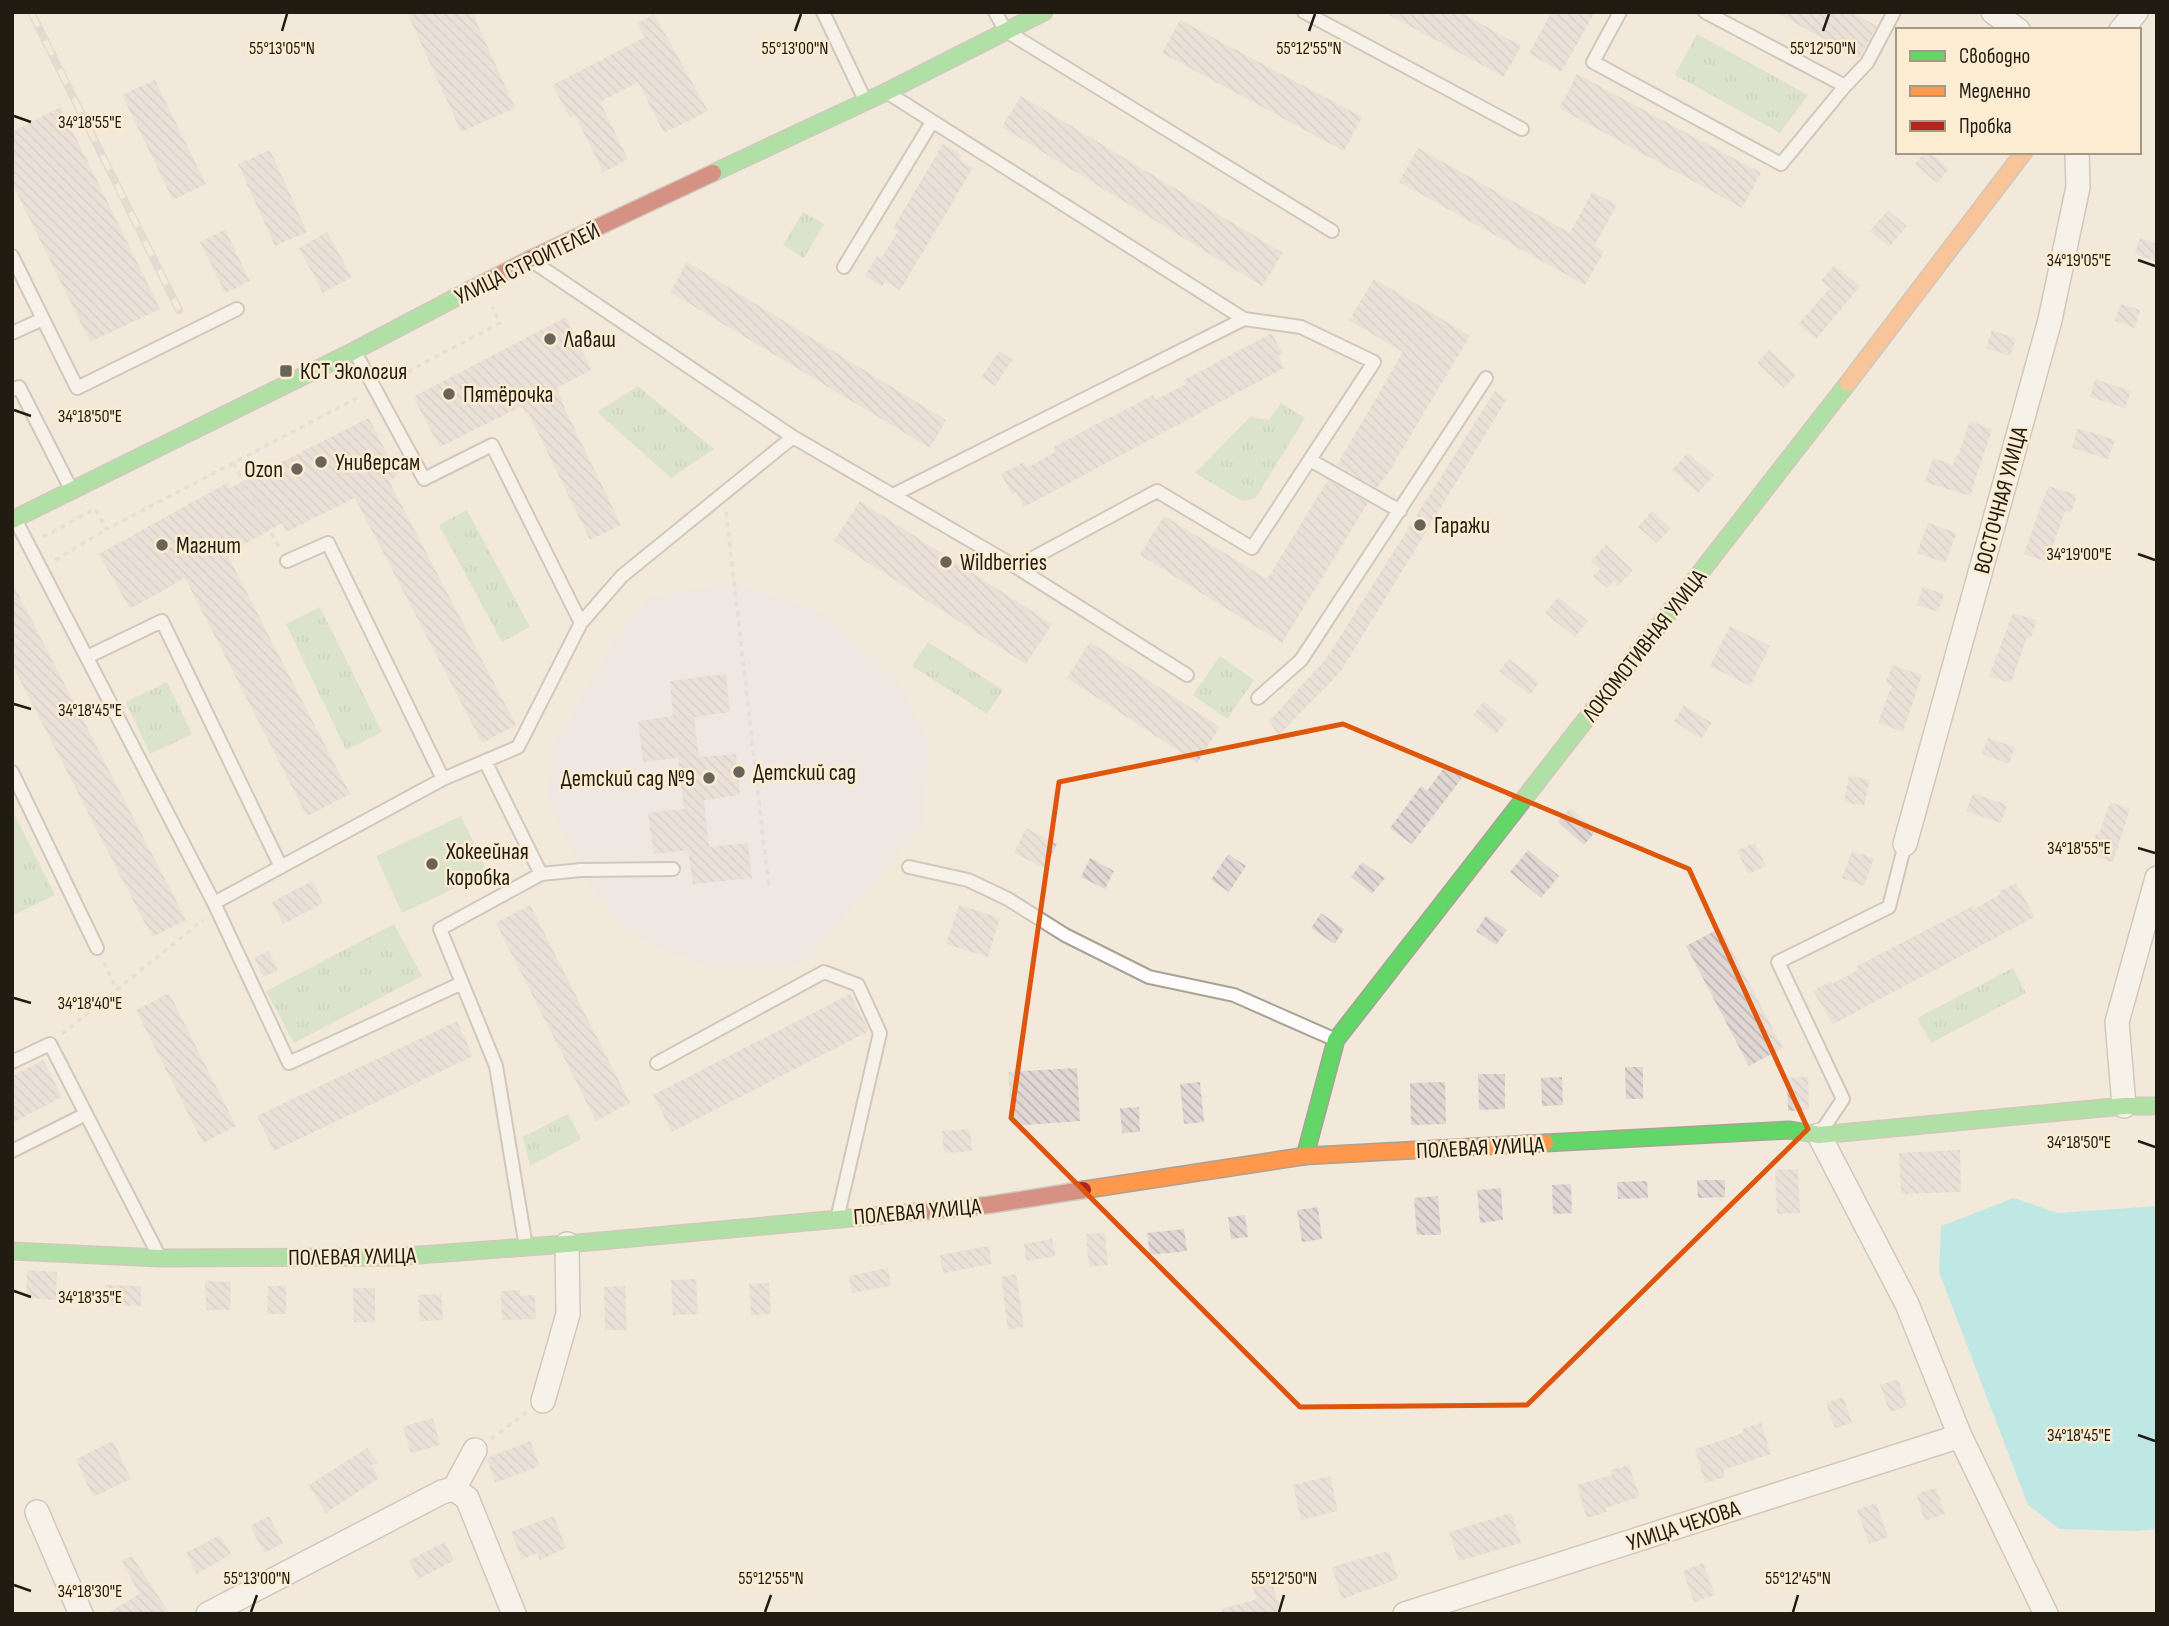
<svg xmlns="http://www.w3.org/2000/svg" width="2169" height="1626" viewBox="0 0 2169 1626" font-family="'Sofia Sans Condensed',sans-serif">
	<defs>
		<pattern id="park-tufts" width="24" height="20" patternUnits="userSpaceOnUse" patternTransform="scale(1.75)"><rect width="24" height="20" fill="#c2dbb9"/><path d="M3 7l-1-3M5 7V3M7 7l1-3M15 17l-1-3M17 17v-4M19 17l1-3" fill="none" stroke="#a6bb9e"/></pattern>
		<pattern id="building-back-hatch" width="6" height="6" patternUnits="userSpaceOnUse" patternTransform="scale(1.75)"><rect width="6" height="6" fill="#e0d6d3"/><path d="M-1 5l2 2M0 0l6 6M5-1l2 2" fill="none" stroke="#c0b7b4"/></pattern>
	</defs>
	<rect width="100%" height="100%" fill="#f2e9db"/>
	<path fill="#eae5ea" d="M734,583L829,616L899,683L929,744L923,825L808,959L779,969H712L646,942L616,917L585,879L548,799L554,745L614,640L651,596Z"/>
	<path fill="url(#park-tufts)" d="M1697,34L1808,95L1780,133L1675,75Z
		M803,212L824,224L804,258L783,245Z
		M638,386L714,449L671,478L597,412Z
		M1281,403L1305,418L1255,499L1242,501L1195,473L1250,417L1269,420Z
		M467,510L530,627L502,642L439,525Z
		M320,607L382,732L346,750L286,624Z
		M928,642L1003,690L987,714L912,666Z
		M1220,656L1254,680L1227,719L1193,695Z
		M167,682L192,734L150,754L126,702Z
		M12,810L55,895L12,916Z
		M394,924L422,976L294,1043L266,991Z
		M2013,968L2026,993L1931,1043L1917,1018Z
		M568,1114L581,1139L530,1166L523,1137Z"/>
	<path fill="#c2dbb9" d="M461,816L488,873L402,913L376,856Z"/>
	<path fill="#81e5ed" d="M2014,1198L2057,1213L2157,1206V1529L2137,1531L2059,1529L2028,1505L1939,1272L1941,1226Z"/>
	<path fill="url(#building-back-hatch)" d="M407,12H472L515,108L461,132Z
		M1384,12H1460L1521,46L1504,77Z
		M1552,12H1595L1561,72L1529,53Z
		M1775,12H1851L1877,26L1859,58Z
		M654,14L708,111L664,133L638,82L600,102L628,159L603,172L575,115L570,118L553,85L645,37L637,24Z
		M1180,20L1362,117L1344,151L1162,53Z
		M1577,74L1761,173L1742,208L1559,108Z
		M155,80L206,184L173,200L122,95Z
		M1021,96L1283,253L1262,286L1002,127Z
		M61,107L160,309L90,342L12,183V132Z
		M943,144L962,155L959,160L973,168L900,290L885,281L882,286L865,276L877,256L881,259L898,231L893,228Z
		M1418,148L1570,233L1592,192L1617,205L1594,246L1604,251L1585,285L1399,182Z
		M270,150L307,232L275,246L238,164Z
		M1925,152H1929L1949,169L1937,183L1915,164Z
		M1888,210L1907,226L1889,247L1870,231Z
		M225,230L250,281L225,293L200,242Z
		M327,232L352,277L323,293L299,248Z
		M2140,238L2157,244V262L2135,254Z
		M687,262L946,420L930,448L670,292Z
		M1834,265L1860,286L1816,339L1798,324L1830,288L1821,281Z
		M1374,279L1470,336L1384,480L1383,479L1377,488L1337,465L1403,352L1349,320Z
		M2121,304L2140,310L2135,328L2115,321Z
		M566,317L591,370L557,388L565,409L621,525L590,540L528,412L526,413L522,406L440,447L413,397Z
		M1992,330L2016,339L2010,356L1986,348Z
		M1272,333L1282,353L1278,356L1284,368L1024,507L1016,492L1012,494L1001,474L1024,462L1027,468L1055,452L1053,447L1153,395L1155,400L1186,384L1184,380Z
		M1769,350L1796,375L1784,388L1757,363Z
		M999,351L1012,360L995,386L982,377Z
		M2095,379L2131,391L2125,408L2090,397Z
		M1495,391L1507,399L1341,671L1279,735L1269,721L1326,659Z
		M369,418L398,476L389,481L516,725L482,743L355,498L286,532L282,523L227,554L350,794L307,816L185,578L130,609L99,554L227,483L230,488Z
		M1970,421L1992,429L1970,496L1925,482L1933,458L1953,465L1956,455L1958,456Z
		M2078,428L2115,440L2108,459L2072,448Z
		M1688,453L1714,475L1698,493L1672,470Z
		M1328,480L1368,503L1282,643L1140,555L1164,516L1267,579Z
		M2048,486L2077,495L2071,513L2065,511L2047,562L2024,554Z
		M860,501L1052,624L1026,664L834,541Z
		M1652,511L1671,528L1657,543L1638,527Z
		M1928,523L1957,533L1945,563L1917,553Z
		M1606,545L1633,570L1618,586L1613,581L1607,588L1593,576L1600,569L1591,561Z
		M12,582L186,920L152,937L12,665Z
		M1923,587L1944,594L1938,612L1917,605Z
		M1558,597L1588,621L1575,637L1545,613Z
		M2013,613L2037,620L2031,638L2027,637L2011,683L1989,676Z
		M1730,626L1770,646L1750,686L1710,666Z
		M1090,642L1220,727L1197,763L1067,678Z
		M1509,659L1539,682L1530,695L1499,671Z
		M1892,665L1922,675L1903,732L1878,723L1892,685L1886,683Z
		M726,674L730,712L694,717L699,757L736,754L740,795L704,800L709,847L748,843L752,878L693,884L688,850L654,854L648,813L684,809L678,758L643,762L638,721L673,716L670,681Z
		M1484,701L1507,720L1496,734L1473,715Z
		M1684,705L1712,723L1701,739L1674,721Z
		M1988,738L2015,747L2009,764L1982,754Z
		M1446,765L1462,778L1412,844L1390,828L1421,786L1427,791Z
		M1849,775L1870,780L1864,806L1844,802Z
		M1973,793L2007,805L2001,823L1966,811Z
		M2110,802L2130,809L2113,862L2090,855L2096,834L2099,835Z
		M1570,808L1596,831L1584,845L1558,822Z
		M1026,828L1057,844L1045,868L1014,853Z
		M1755,843L1766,866L1748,874L1737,850Z
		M1528,850L1559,876L1541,898L1510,872Z
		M1852,851L1874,858L1864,886L1842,878Z
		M1228,854L1246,866L1229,892L1211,880Z
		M1090,858L1114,871L1105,889L1081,877Z
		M1362,862L1385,878L1372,894L1351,877Z
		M312,881L323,903L283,924L272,902Z
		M2016,883L2035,917L1833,1024L1813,991L1831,981L1832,984L1858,970L1857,966L1973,906L1974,909L2001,894L2000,891Z
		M530,905L630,1103L596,1121L496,923Z
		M959,905L1000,918L988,957L946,944Z
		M1321,913L1344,929L1335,944L1311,928Z
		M1486,916L1507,930L1496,945L1476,931Z
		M1720,928L1783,1048L1749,1066L1686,946Z
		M269,951L278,970L264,977L254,958Z
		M169,993L236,1126L203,1143L136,1010Z
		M850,994L869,1031L672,1132L653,1095Z
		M457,1021L473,1056L274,1151L257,1116Z
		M43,1060L62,1097L12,1123V1076Z
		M1625,1067H1643V1099H1626Z
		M1077,1068L1080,1121L1012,1126L1008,1072Z
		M1478,1074H1505V1109L1479,1110Z
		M1562,1077L1563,1105L1542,1106L1541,1078Z
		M1808,1077L1809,1110L1788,1111L1787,1078Z
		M1200,1082L1204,1122L1184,1124L1180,1084Z
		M1445,1082L1446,1124L1411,1125L1410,1083Z
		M1139,1107L1140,1132L1122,1133L1120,1108Z
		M970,1129L972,1151L944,1153L942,1131Z
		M1960,1150L1961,1192L1901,1194L1899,1153Z
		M1798,1169L1800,1213L1777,1214L1775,1170Z
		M1697,1180H1725V1197L1698,1198Z
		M1647,1181L1648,1198L1618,1199L1617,1182Z
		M1571,1184L1572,1213L1553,1214L1552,1185Z
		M1501,1188L1503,1220L1480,1223L1477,1190Z
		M1438,1196L1441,1235H1417L1414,1198Z
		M1318,1207L1322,1239L1302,1242L1297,1210Z
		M1245,1215L1248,1237L1231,1239L1228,1217Z
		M1184,1229L1187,1251L1150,1255L1147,1233Z
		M1105,1233L1108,1265L1089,1267L1086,1234Z
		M1052,1239L1055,1256L1026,1261L1024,1244Z
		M989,1246L992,1264L943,1273L940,1255Z
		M888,1268L891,1286L852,1293L849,1276Z
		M27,1270L57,1272L56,1300L26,1298Z
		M1016,1274L1024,1327L1008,1330L1001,1277Z
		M696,1279L698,1314L673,1315L671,1280Z
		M205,1281L231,1282L230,1310H206Z
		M769,1283L771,1314L751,1315L749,1284Z
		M105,1285L141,1286V1306L105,1305Z
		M268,1286H286V1314H267Z
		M625,1286L627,1330H605L604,1287Z
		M353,1288H375V1322H354Z
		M520,1290V1296L535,1295L536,1319L502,1320L501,1291Z
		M441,1294L443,1320L420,1321L418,1295Z
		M1898,1379L1907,1406L1890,1412L1880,1385Z
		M1843,1397L1852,1423L1835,1428L1826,1403Z
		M433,1418L440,1445L411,1453L403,1427Z
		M1761,1423L1771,1454L1723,1470L1725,1477L1705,1483L1695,1449L1743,1433L1742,1429Z
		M113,1441L131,1479L93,1497L76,1459Z
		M530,1441L540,1466L495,1483L487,1458Z
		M367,1448L378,1463L371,1465L379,1478L326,1513L309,1485Z
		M1629,1465L1640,1497L1605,1508L1607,1512L1587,1518L1577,1485L1612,1475L1611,1470Z
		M1330,1476L1338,1511L1301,1520L1293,1485Z
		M1936,1488L1945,1514L1925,1521L1916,1494Z
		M1876,1503L1888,1537L1869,1544L1857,1510Z
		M1511,1513L1521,1543L1459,1561L1449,1532Z
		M269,1516L283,1543L264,1553L250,1526Z
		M554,1516L566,1548L540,1560L537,1553L522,1559L511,1532Z
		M220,1535L231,1554L197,1574L186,1553Z
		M445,1542L454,1561L418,1579L409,1560Z
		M1389,1551L1398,1579L1342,1599L1332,1567Z
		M132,1556L170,1614H107L139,1594L122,1561Z
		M1703,1563L1715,1595L1694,1602L1683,1571Z
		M1271,1579L1282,1614H1223L1222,1609L1257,1599L1252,1586Z"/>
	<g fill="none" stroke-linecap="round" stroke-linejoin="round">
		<defs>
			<path id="lane" d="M823,12L865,100
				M995,12L1006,31L1332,231
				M1304,12L1522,129
				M1620,12L1593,62L1781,164L1845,86
				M1705,12L1845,86L1867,63L1894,12
				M888,93L1244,319L893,495
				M12,256L43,319
				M844,267L932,122
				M12,333L43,319L77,388L237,309
				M355,352L424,479L492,445L581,623
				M12,390L19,387L71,489
				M793,437L1016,567L1187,675
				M1310,460L1400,511
				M15,519L214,903L443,779L518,747L581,623L622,576L793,437L532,261
				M287,561L328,543L443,779
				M1016,567L1157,491L1252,548L1374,362L1301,327L1244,319
				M87,657L162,621L281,867
				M1258,698L1301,660L1486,378
				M485,761L541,874L440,929L496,1066L526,1247
				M12,772L97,948
				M909,867L968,880L1008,899L1065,935L1149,977L1234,995L1336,1040
				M541,874L581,870L673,869
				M214,903L289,1063L462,983
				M12,1062L50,1044L86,1114
				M657,1063L824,972L858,985L880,1033L837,1219
				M1821,1132L1843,1099L1778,962L1889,907L1905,844
				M12,1151L86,1114L158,1254"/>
			<path id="street" d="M1993,12L2018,30
				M2121,30L2136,12
				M1905,844L2050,320L2078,187L2077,152
				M2124,1106L2117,1022L2157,878
				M1819,1135L1907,1304L1960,1436L2046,1614
				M543,1401L568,1314L567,1244
				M454,1489L467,1498L514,1614
				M37,1512L81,1614
				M208,1614L442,1492L454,1489L475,1450
				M1405,1614L1960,1436"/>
			<path id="fast" d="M713,173L886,92L1044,12
				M12,520L354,351L472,289
				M1545,1143L1790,1130L1819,1135L2124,1106H2157
				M1305,1156L1336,1040L1848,383
				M12,1251L160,1258L392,1257L567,1244L916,1212"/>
			<path id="slow" d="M1848,383L2024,152
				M1083,1190L1305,1156L1545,1143"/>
			<path id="jam" d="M472,289L530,259L713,173
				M916,1212L988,1205L1083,1190"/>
		</defs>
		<use href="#lane" stroke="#a7a196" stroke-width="16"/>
		<use href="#street" stroke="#a7a196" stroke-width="26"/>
		<use href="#fast" stroke="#a7a196" stroke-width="19"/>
		<use href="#slow" stroke="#a7a196" stroke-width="19"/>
		<use href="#jam" stroke="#a7a196" stroke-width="19"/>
		<path stroke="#d3d0cd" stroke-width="3.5" stroke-dasharray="5 5" stroke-linecap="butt" d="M390,381L500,323L492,307
			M233,463L279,547
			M726,512L769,889
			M43,537L95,509L107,529L361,396
			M55,560L107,529
			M104,962L117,990
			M62,1034L203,920
			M491,1439L527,1412"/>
		<use href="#lane" stroke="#fdfcfa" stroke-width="12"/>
		<use href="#street" stroke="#fdfcfa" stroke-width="23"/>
		<use href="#fast" stroke="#63d668" stroke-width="16"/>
		<use href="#slow" stroke="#ff974d" stroke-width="16"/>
		<use href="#jam" stroke="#b3261e" stroke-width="16"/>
		<defs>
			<path id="rail" d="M31,12L179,310"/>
		</defs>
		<use href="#rail" stroke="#cdcbc7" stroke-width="8"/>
		<use href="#rail" stroke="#fbecd2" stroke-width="5" stroke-dasharray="16" stroke-linecap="butt"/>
	</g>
	<path d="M0 0H2169V1626H0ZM1343,724L1689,869L1808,1129L1527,1405L1300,1407L1011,1118L1059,782Z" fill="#f2e9db" fill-opacity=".55" fill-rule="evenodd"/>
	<path fill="none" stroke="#de560c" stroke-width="5" stroke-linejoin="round" d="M1343,724L1689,869L1808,1129L1527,1405L1300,1407L1011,1118L1059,782Z"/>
	<path fill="none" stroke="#211c12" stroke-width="2.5" d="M282,31L287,14M795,31L801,14M1309,31L1315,14M1823,31L1829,14M14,116L31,122M2138,260L2155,266M14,410L31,416M2138,554L2155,560M14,704L31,709M2138,848L2155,853M14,998L31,1003M2138,1141L2155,1147M14,1291L31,1297M2138,1435L2155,1441M14,1585L31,1591M251,1612L257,1595M765,1612L771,1595M1279,1612L1284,1595M1793,1612L1798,1595"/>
	<g fill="#6a6458" stroke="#fbecd2" stroke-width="2.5">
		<circle cx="550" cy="339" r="7"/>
		<rect x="279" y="364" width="14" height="14" rx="3.5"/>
		<circle cx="449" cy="394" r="7"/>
		<circle cx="321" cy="462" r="7"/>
		<circle cx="297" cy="469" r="7"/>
		<circle cx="1420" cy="525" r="7"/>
		<circle cx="162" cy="545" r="7"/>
		<circle cx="946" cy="562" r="7"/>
		<circle cx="739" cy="772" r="7"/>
		<circle cx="709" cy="778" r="7"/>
		<circle cx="432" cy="864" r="7"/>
	</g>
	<g text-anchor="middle" stroke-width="5" stroke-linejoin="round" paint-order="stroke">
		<g font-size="23" fill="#211c12" stroke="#fbecd2">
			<text transform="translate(527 263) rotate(-26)" y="8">УЛИЦА СТРОИТЕЛЕЙ</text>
			<text transform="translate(2000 500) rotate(-75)" y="8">ВОСТОЧНАЯ УЛИЦА</text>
			<text transform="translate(1644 645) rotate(-52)" y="8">ЛОКОМОТИВНАЯ УЛИЦА</text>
			<text transform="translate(1480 1147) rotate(-3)" y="8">ПОЛЕВАЯ УЛИЦА</text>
			<text transform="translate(917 1211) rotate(-5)" y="8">ПОЛЕВАЯ УЛИЦА</text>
			<text transform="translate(352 1256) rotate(-1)" y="8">ПОЛЕВАЯ УЛИЦА</text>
			<text transform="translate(1683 1525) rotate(-18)" y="8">УЛИЦА ЧЕХОВА</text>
		</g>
		<g font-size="23" fill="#211c12" stroke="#fbecd2" text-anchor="start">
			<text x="564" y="347">Лаваш</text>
			<text x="300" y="379">КСТ Экология</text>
			<text x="463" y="402">Пятёрочка</text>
			<text x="335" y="470">Универсам</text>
			<text x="283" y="477" text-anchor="end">Ozon</text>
			<text x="1434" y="533">Гаражи</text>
			<text x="176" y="553">Магнит</text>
			<text x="960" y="570">Wildberries</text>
			<text x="753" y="780">Детский сад</text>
			<text x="695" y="786" text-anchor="end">Детский сад №9</text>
			<text x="446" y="859">Хокеейная<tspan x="446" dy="26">коробка</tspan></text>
		</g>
	</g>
	<g font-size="18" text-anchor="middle" fill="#211c12" stroke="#fbecd2" stroke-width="5" stroke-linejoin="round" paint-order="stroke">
		<text x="282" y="54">55°13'05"N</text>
		<text x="795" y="54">55°13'00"N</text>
		<text x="1309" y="54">55°12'55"N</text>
		<text x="1823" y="54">55°12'50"N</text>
		<text x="90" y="128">34°18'55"E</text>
		<text x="2079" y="266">34°19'05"E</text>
		<text x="90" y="422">34°18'50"E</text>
		<text x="2079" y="560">34°19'00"E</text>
		<text x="90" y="716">34°18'45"E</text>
		<text x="2079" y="854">34°18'55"E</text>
		<text x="90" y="1009">34°18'40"E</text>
		<text x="2079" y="1148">34°18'50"E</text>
		<text x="90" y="1303">34°18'35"E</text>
		<text x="2079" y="1441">34°18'45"E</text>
		<text x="257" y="1584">55°13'00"N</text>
		<text x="771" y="1584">55°12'55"N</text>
		<text x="1284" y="1584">55°12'50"N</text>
		<text x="1798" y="1584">55°12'45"N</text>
		<text x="90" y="1597">34°18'30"E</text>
	</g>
	<rect width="2169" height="1626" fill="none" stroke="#211c12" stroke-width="28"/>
	<rect x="1896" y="28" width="245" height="126" fill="#fbecd2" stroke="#a49985" stroke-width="2"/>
	<rect x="1910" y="51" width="35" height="10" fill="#63d668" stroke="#a49985" stroke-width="2"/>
	<text x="1959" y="63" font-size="21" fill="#211c12">Свободно</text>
	<rect x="1910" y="86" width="35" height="10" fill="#ff974d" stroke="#a49985" stroke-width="2"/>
	<text x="1959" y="98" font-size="21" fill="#211c12">Медленно</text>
	<rect x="1910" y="121" width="35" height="10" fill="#b3261e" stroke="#a49985" stroke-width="2"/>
	<text x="1959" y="133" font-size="21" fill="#211c12">Пробка</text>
</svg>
